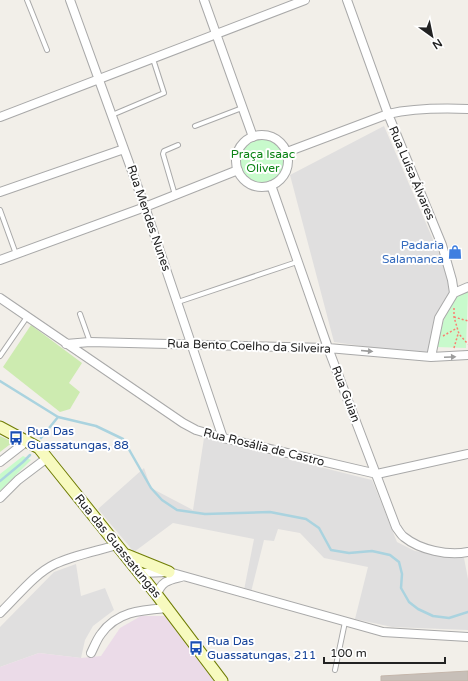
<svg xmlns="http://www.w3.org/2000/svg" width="468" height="681" viewBox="0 0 468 681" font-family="'Varela Round',sans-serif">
	<rect width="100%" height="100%" fill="#f2efe9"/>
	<path fill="#e0dfdf" d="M384,126L447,272L451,292L431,356L334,342L290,175Z
		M204,438L372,480L397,542L415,551L464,558L468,579V630L392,627L355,619L368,567L324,558L300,533L278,529L274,541L264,540L251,592L244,590L254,539L173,523L134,552L98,509L144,468L151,488L193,510Z
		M76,564L81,596L105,588L114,610L93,626L85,640L81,658L39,653L0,667V627L54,572Z"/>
	<path fill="#ebdbe8" d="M141,616H170L220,681H0V667L39,653L81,658L101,656L120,628Z"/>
	<path fill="#cdebb0" d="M31,325L82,363L69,383L80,392L70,409L60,412L3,367Z
		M0,436L13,442L0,452Z"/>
	<path fill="#c8facc" d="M240 161a23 23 0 1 1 46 0a23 23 0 1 1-46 0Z
		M468,291L466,348L437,347L444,319L448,311L460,292Z
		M23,456L31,460L0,491V474Z"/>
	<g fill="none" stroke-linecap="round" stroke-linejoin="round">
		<path stroke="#aad3df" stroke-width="2.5" d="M0,381L58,417L96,426L123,439L151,488L162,500L177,510L205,514L270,512L306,519L319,528L331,550L349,553L372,551L390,555L399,562L402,574L401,588L409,602L418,609L433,616L449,618L468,612
			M41,438L58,417
			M0,481L23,462L30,455"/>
	</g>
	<path fill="#c7bfb8" stroke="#c4b6ab" d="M468,671V681H381V676Z"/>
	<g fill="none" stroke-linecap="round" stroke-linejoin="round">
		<defs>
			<path id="lane" d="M27,0L47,50
				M112,115L164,93L153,59
				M195,126L242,108
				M175,195L163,154L164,151L178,145
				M0,210L16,254
				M178,302L297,262
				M80,314L90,342
				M0,356L27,317
				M335,670L345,622"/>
			<path id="street" d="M70,0L145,207L223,438
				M204,0L253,137
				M347,0L388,114L442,245L452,280L454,293L439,318L431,357
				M0,117L305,0
				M236 161a26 26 0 1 1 52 0a26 26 0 1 1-52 0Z
				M287,152L388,114C414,108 441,108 468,109
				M271,185L328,348L396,527C399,531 401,535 404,537C420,550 448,556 468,552
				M0,192L124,149
				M0,260L145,207L238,170
				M454,293L468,287
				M0,298L183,423L196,430L223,438L377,474L468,454
				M66,344L90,342L328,348L431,357L468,355
				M0,462L27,441
				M0,498L18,480L47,458
				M139,573L169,572L383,632L468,637
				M157,595C161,581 169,580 181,577
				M0,613C17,597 34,574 55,564C74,555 97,551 117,545
				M91,653C94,647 97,639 101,634C117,611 142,610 168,608"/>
			<path id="secondary" d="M0,427L39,448L47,458L157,595L222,681
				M127,555L169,572"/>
		</defs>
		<use href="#lane" stroke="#a9a9a9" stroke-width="6"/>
		<use href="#street" stroke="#a9a9a9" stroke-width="10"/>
		<use href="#secondary" stroke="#707d05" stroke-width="13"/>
		<path stroke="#fa8072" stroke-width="1.5" stroke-dasharray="2 2" stroke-linecap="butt" d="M454,308V317L459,334L468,344
			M454,317L468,321
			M443,336L457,328
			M454,348L458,334"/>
		<use href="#lane" stroke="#fff" stroke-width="4"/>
		<use href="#street" stroke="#fff" stroke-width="8"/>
		<use href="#secondary" stroke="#f7fabf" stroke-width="11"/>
	</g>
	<defs><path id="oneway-solid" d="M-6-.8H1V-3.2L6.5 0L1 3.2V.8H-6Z"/></defs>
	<g fill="#9c9c9c">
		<use href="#oneway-solid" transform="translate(367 351) rotate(5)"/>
		<use href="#oneway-solid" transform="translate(450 357) rotate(-2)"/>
	</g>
	<defs>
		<symbol id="shop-bare" viewBox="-9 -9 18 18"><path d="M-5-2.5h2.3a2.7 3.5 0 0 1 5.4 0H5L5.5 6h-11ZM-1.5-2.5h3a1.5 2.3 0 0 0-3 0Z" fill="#3f7fe0" stroke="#fff" stroke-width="2.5" paint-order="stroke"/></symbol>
		<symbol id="bus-bare" viewBox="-9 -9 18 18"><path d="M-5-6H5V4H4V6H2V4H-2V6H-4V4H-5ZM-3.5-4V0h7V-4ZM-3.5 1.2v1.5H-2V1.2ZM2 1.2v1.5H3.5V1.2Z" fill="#1a4fb4" stroke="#fff" stroke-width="2.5" paint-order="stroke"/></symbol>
	</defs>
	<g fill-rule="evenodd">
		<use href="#shop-bare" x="445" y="242" width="20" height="20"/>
		<use href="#bus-bare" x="6" y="428" width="20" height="20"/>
		<use href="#bus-bare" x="186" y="638" width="20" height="20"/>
	</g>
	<g text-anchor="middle" stroke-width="4" stroke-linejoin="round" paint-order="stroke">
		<g font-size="12" fill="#0c8416" stroke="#fff">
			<text x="263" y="158">Praça Isaac<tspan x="263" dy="14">Oliver</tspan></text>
		</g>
		<g font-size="12" fill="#222" stroke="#fff">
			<text transform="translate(412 173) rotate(67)" y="4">Rua Luísa Álvares</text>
			<text transform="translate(149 218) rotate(71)" y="4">Rua Mendes Nunes</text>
			<text transform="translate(249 346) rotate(2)" y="4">Rua Bento Coelho da Silveira</text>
			<text transform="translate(346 394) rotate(69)" y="4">Rua Guian</text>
			<text transform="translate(264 447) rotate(14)" y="4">Rua Rosália de Castro</text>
			<text transform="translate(118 546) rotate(51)" y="4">Rua das Guassatungas</text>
		</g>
		<g font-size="12" fill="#366cbe" stroke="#fff" text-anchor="end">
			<text x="444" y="249">Padaria<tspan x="444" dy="14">Salamanca</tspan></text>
		</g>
		<g font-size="12" fill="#164399" stroke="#fff" text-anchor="start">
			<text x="27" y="435">Rua Das<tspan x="27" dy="14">Guassatungas, 88</tspan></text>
			<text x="207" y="645">Rua Das<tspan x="207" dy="14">Guassatungas, 211</tspan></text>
		</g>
	</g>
	<g transform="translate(432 36) rotate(147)" stroke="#ffffff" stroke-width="3" paint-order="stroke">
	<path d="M0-3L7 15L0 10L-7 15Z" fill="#222222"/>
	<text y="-6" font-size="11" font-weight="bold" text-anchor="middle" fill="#222222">N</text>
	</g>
	<path d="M324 657v6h121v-6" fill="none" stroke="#222222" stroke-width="2"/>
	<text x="330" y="657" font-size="12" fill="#222222" stroke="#ffffff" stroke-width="3" paint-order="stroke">100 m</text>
</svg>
